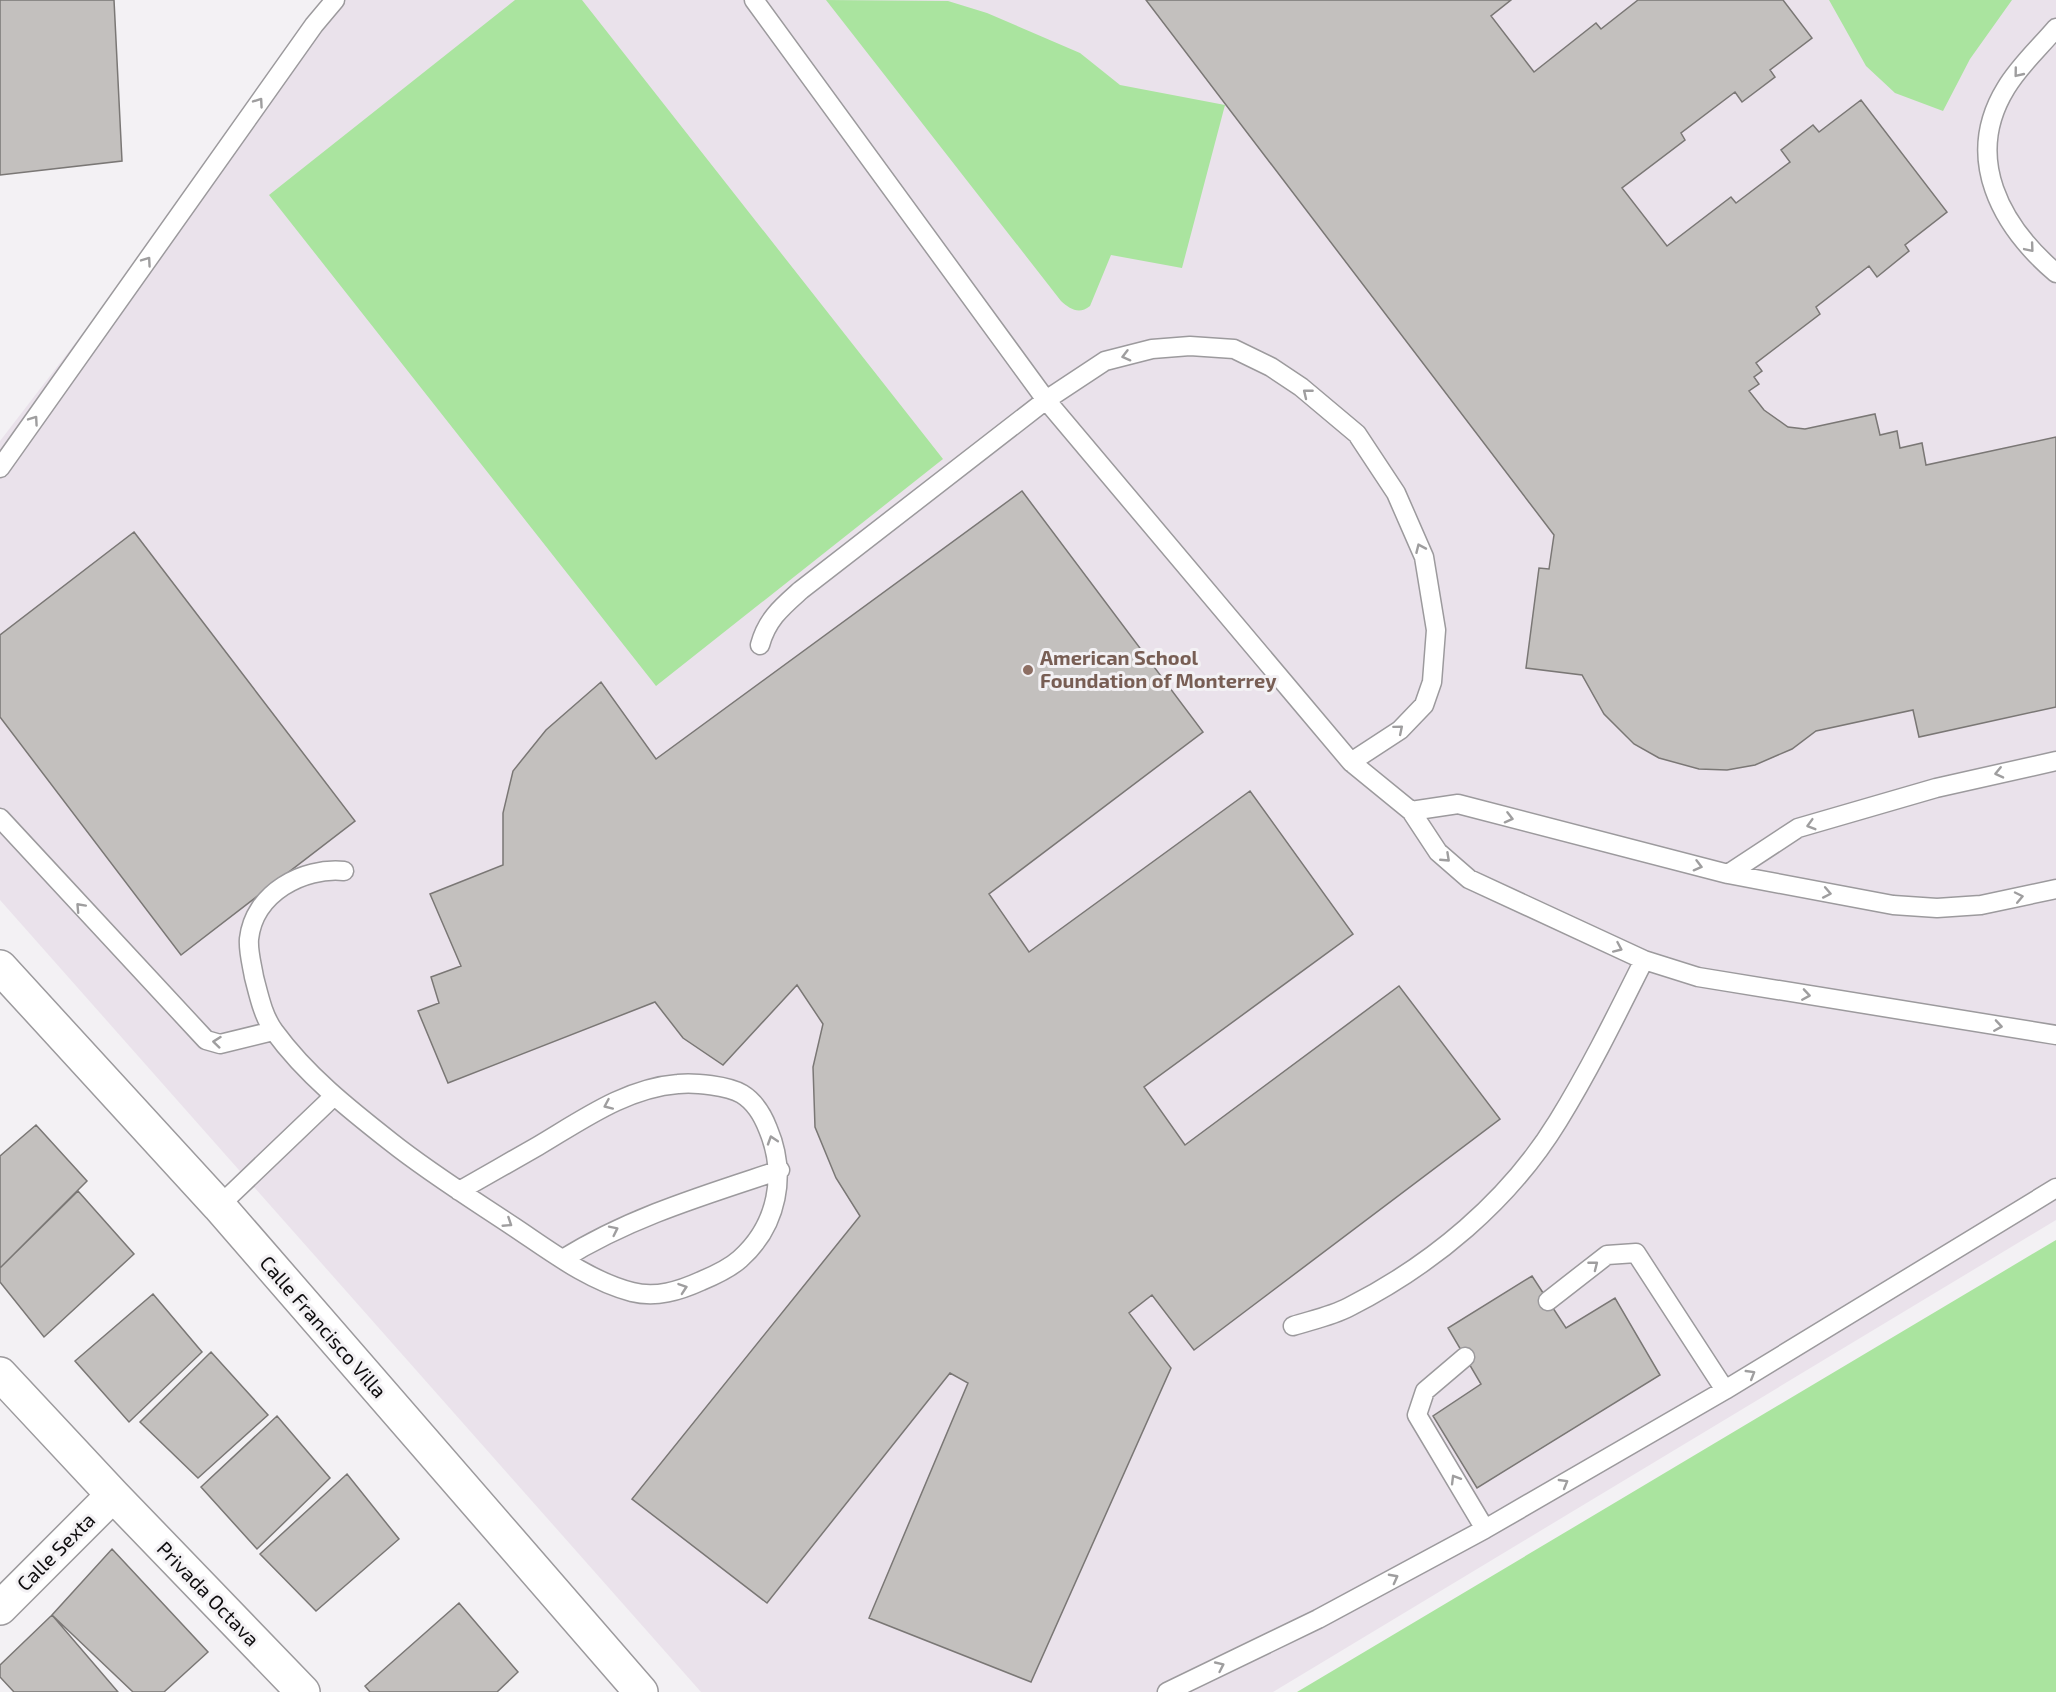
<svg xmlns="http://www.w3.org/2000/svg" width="2056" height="1692" viewBox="0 0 2056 1692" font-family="'Exo 2',sans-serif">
	<rect width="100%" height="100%" fill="#f3f1f4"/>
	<path fill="#eae2eb" d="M339,0H2056V1220L1273,1692H701L0,900V441Z"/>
	<path fill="#aae49f" d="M515,0H582L943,459L656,686L269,195Z
		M826,0L948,1L987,13L1080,53L1120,85L1225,105L1182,268L1111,255L1090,306C1079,315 1070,309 1061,301Z
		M1829,0H2012L1970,59L1943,111L1895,93L1866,66Z
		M2056,1240V1692H1297Z"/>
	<path fill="#c3c0be" stroke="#7a7775" stroke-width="1.5" d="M0,0H114L122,161L0,175Z
		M1146,0H1511L1491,16L1534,72L1596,23L1601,29L1638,0H1783L1812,38L1770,70L1775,77L1742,102L1735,92L1681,133L1685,140L1622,188L1667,246L1731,197L1736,203L1790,162L1781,150L1813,125L1819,132L1861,100L1947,212L1905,245L1909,251L1877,277L1869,266L1816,307L1820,314L1756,363L1762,371L1754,377L1759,384L1749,391L1764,410L1788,427L1805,429L1875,414L1880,435L1897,431L1900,448L1922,443L1926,465L2056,437V707L1919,737L1913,710L1816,731L1792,749L1755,765L1727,770L1699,769L1659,758L1634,744L1604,714L1582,675L1526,668L1539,568L1549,569L1554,535Z
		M1022,491L1203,732L989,894L1029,952L1250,791L1353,934L1144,1087L1185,1145L1399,986L1500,1119L1194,1350L1152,1295L1129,1313L1171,1368L1031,1682L869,1618L968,1383L950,1373L767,1603L632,1499L860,1216L836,1178L815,1127L813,1067L823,1024L797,985L723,1065L683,1038L655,1002L448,1083L418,1011L439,1003L431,977L461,966L430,894L503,865V813L513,771L546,730L601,682L656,759Z
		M134,532L355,821L181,955L0,717V635Z
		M36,1125L87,1181L0,1268V1156Z
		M78,1191L134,1254L44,1337L0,1282V1268Z
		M1532,1276L1566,1328L1615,1298L1660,1375L1477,1488L1433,1416L1481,1384L1448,1328Z
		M153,1294L202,1352L129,1422L75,1361Z
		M211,1352L268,1415L198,1478L140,1422Z
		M277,1416L330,1478L257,1549L201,1487Z
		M347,1474L399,1539L316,1611L260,1554Z
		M112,1549L208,1652L164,1692H133L52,1615Z
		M459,1603L518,1672L497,1692H370L365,1686Z
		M52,1615L118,1692H14L0,1677V1665Z"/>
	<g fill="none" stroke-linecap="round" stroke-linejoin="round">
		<defs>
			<path id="service" d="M754,0L1046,400L1351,762L1411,811L1438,852L1469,879L1644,960L1698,977L2056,1035
				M2056,28C2039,48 2019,66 2006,88C1963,158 2001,226 2056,273
				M0,468L314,25L335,0
				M760,645C767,619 782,607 801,590L1046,400L1105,361L1152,349L1190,346L1234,349L1271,367L1301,387L1357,434L1396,493L1424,557L1436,630L1432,682L1424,705L1400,730L1351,762
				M1411,811L1458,804L1728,874L1893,905L1937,908L1981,905L2056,889
				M0,818L206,1040L220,1044L273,1031
				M344,871C303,867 254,893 249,939C248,951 252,965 254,977C259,996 263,1016 274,1031C306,1075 349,1109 391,1142C430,1173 472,1199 514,1227C550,1251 589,1281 632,1292C656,1298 679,1291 701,1281C713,1276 730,1268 740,1259C778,1225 787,1174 768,1129C763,1116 755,1102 742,1094C729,1086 694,1082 678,1084C626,1088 582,1120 538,1146C512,1161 485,1176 459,1191
				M1728,874L1798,828L1936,788L2056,761
				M219,1206L333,1097
				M563,1259C630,1217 705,1195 780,1170
				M1548,1301L1607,1255L1636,1253L1725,1390
				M1293,1326C1312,1320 1332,1316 1349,1307C1432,1265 1509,1201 1558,1121C1590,1069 1617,1014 1644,960
				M1465,1357L1425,1391L1417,1415L1485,1529
				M1167,1692L1318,1619L1485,1529L1725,1390L2056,1188"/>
			<path id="minor" d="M0,967L219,1206L641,1692
				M0,1374L113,1495L303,1692
				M0,1608L113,1495"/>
		</defs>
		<use href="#service" stroke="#9c9a9d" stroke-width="21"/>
		<use href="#minor" stroke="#9c9a9d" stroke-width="36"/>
		<use href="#service" stroke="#fff" stroke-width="18"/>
		<use href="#minor" stroke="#fff" stroke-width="33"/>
	</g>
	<defs><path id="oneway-chevron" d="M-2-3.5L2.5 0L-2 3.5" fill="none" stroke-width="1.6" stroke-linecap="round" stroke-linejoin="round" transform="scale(1.5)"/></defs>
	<g stroke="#9f9e9f">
		<use href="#oneway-chevron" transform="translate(2018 73) rotate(129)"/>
		<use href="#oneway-chevron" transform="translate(259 102) rotate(-55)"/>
		<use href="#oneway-chevron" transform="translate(2030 248) rotate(50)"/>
		<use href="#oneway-chevron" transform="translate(147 261) rotate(-55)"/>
		<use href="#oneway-chevron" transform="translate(1126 356) rotate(165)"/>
		<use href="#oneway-chevron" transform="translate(1307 393) rotate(-141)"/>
		<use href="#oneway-chevron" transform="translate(34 420) rotate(-55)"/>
		<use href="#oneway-chevron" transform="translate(1420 548) rotate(-114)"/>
		<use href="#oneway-chevron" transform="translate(1399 729) rotate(-40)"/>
		<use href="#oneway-chevron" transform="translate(1999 773) rotate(167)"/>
		<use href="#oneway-chevron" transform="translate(1509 818) rotate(14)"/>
		<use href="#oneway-chevron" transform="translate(1811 825) rotate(164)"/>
		<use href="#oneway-chevron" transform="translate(1446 858) rotate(43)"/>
		<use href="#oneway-chevron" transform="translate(1698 866) rotate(15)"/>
		<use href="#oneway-chevron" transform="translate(1827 893) rotate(11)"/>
		<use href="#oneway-chevron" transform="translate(2019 897) rotate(-12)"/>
		<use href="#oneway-chevron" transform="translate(80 907) rotate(-133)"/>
		<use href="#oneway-chevron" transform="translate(1618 948) rotate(24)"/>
		<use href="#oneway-chevron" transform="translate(1806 995) rotate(9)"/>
		<use href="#oneway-chevron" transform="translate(1998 1026) rotate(9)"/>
		<use href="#oneway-chevron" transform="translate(217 1042) rotate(-174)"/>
		<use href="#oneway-chevron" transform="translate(608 1105) rotate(156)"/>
		<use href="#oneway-chevron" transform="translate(772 1140) rotate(-108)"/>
		<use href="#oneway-chevron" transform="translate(508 1223) rotate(33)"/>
		<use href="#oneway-chevron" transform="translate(614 1230) rotate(-26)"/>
		<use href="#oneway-chevron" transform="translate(1594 1265) rotate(-38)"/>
		<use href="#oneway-chevron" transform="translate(683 1288) rotate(-19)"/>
		<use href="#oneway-chevron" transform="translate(1751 1374) rotate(-31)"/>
		<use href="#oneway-chevron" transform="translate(1455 1479) rotate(-121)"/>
		<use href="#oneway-chevron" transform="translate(1564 1483) rotate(-30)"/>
		<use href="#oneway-chevron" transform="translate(1394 1578) rotate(-28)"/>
		<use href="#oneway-chevron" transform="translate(1220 1666) rotate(-25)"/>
	</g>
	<circle fill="#8d6e63" stroke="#f3f1f4" stroke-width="2" cx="1028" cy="670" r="6"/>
	<g text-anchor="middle" stroke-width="6" stroke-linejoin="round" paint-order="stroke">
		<g font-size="20" font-weight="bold" fill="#785e54" stroke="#f3f1f4" text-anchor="start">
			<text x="1040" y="665">American School<tspan x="1040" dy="23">Foundation of Monterrey</tspan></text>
		</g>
		<g font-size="20" fill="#0e0d0e" stroke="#f3f1f4">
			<text transform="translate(323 1327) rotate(49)" y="7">Calle Francisco Villa</text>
			<text transform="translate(56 1552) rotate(-45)" y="7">Calle Sexta</text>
			<text transform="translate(208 1594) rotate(46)" y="7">Privada Octava</text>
		</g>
	</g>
</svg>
